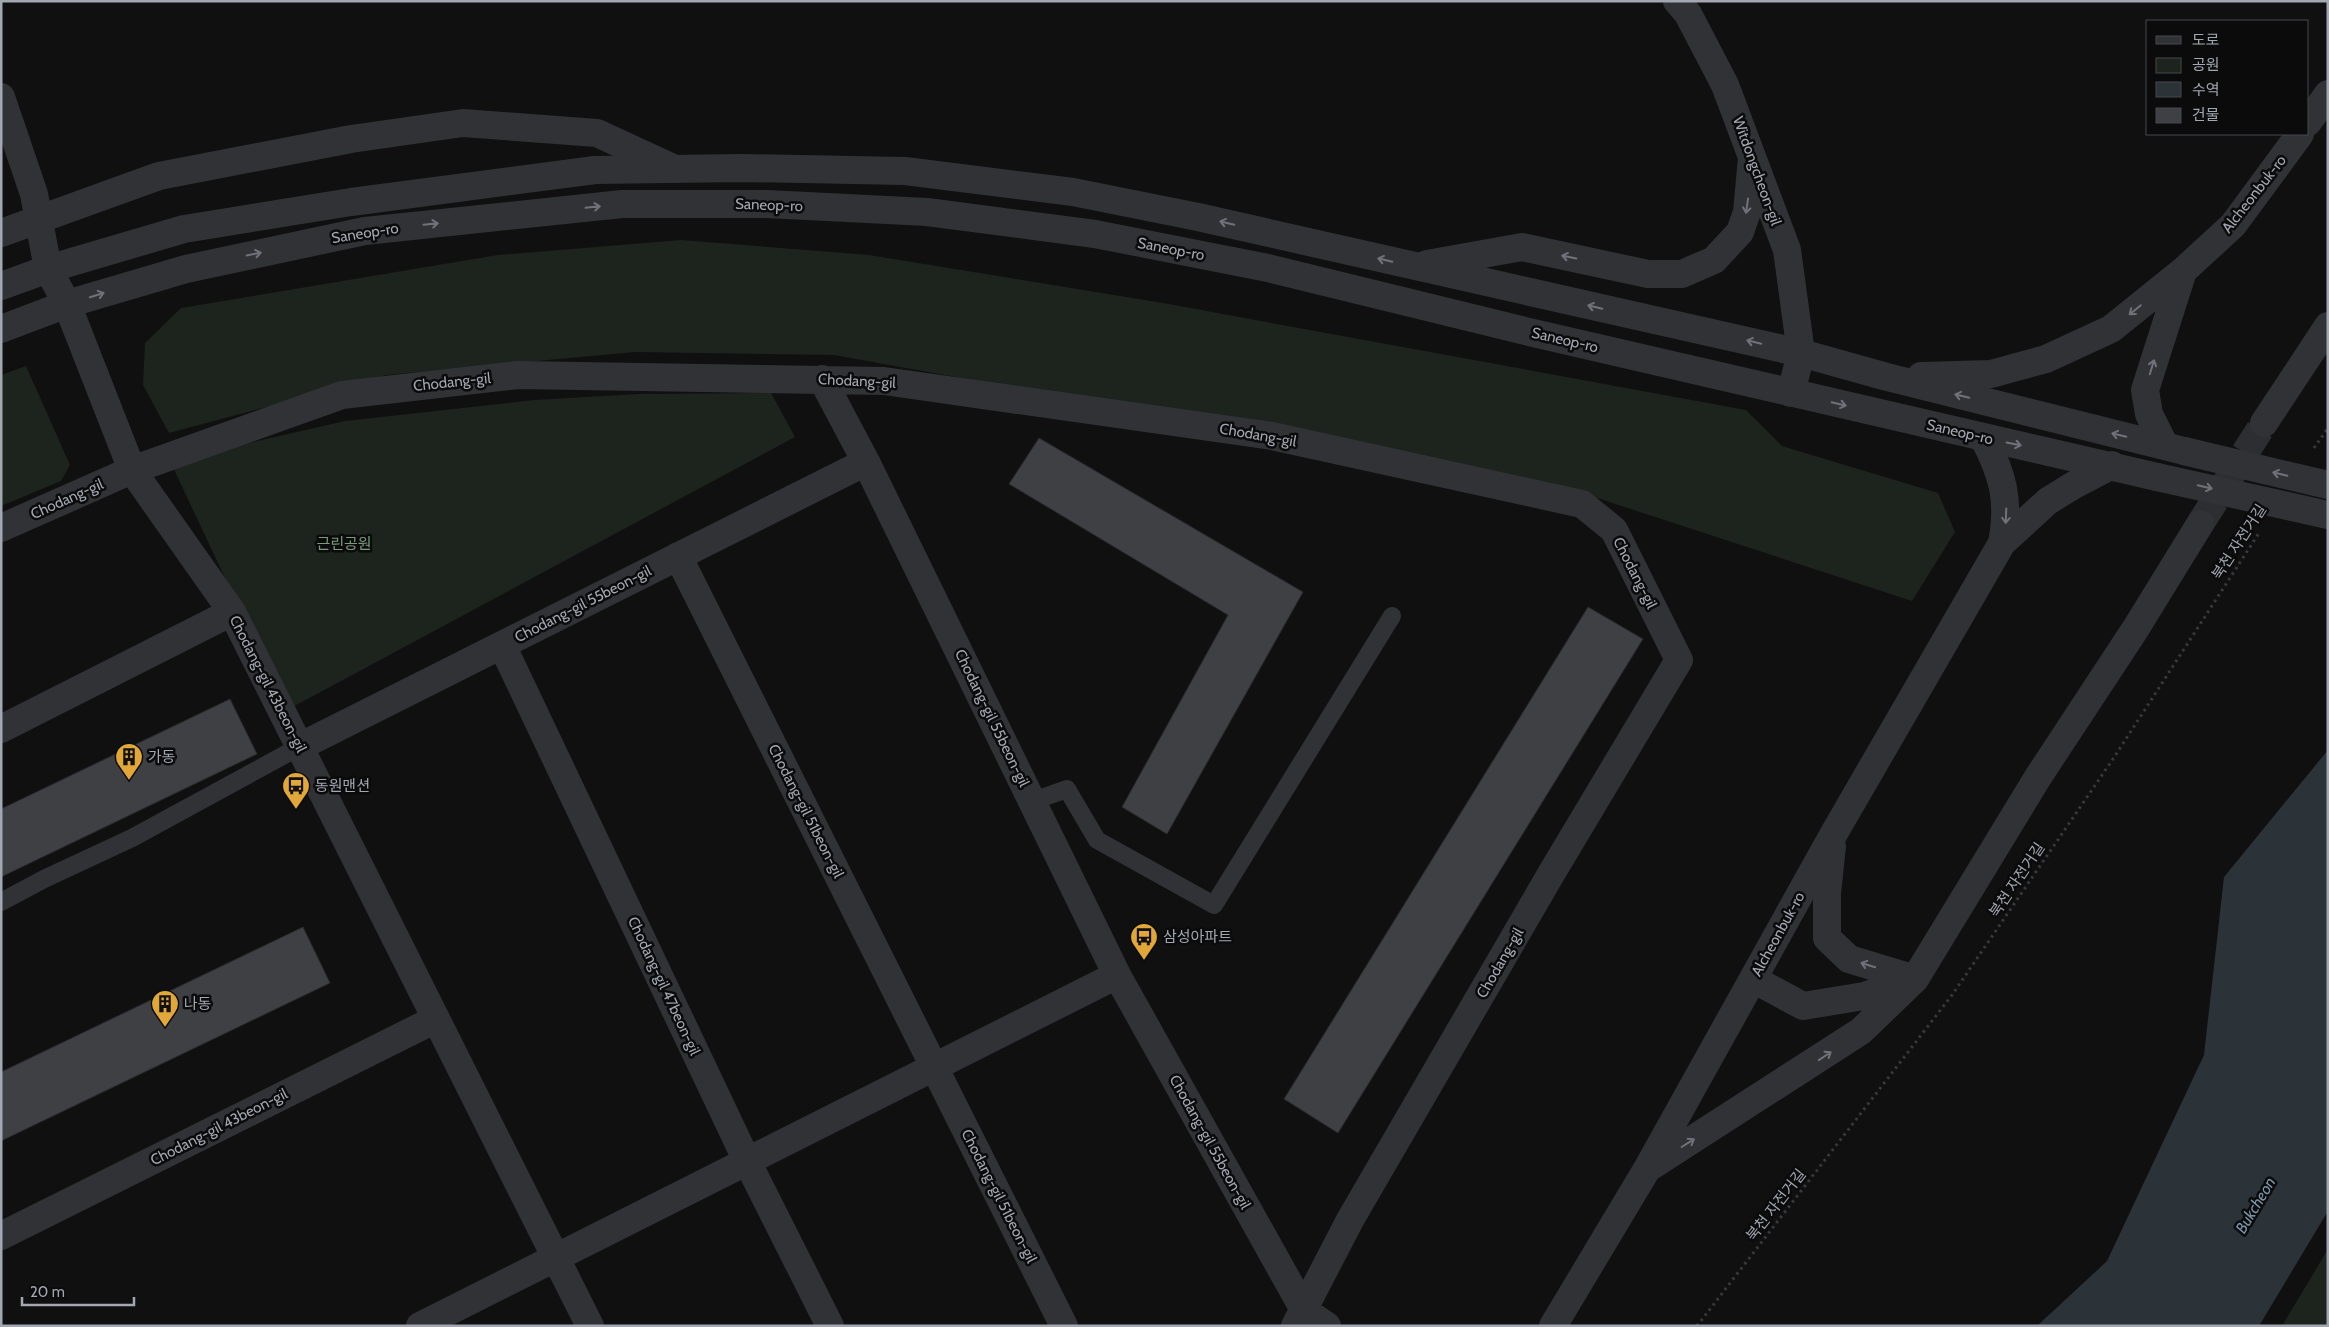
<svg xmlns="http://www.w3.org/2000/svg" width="2329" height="1327" viewBox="0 0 2329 1327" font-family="Cabin,'Noto Sans KR',sans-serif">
	<rect width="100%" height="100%" fill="#101011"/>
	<path fill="#1d231d" d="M681,240L869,255L1163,303L1746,410L1782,446L1938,493L1955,532L1912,601L1591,496L1189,419L834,355L635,352L386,375L169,433L143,385L145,343L181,308L498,255Z
		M26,366L70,465L61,481L1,506V375Z
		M771,393L795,437L287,710L170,461L345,421L534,400L638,394Z
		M2328,1249V1326H2282Z"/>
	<path fill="#2b3238" d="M2328,750V1211L2259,1326H2037L2107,1261L2204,1055L2224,877Z"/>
	<path fill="#3f4044" stroke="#2a2a2d" d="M1039,438L1303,592L1167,834L1122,807L1228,615L1009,484Z
		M1588,607L1643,639L1338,1133L1284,1099Z
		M230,699L257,754L1,877V809Z
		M303,927L330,983L1,1141V1072Z"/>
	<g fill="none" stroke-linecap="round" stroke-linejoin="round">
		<path stroke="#2d2e31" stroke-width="28" stroke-dasharray="28 14" stroke-linecap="butt" d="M2200,524L2264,423"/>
		<path stroke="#37393d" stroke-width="3" stroke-dasharray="2.5 4" stroke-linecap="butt" d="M2314,448L2328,428
			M1697,1326L1952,995L2113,759L2259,533"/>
		<path stroke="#313236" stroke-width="18" d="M1033,801L1067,789L1097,840L1214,905L1392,616
			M1,902L44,879L132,838L299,747"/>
		<path stroke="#313236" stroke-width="28" d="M1677,1L1688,14L1725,85L1787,250L1801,353L1791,393
			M1,97L34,194L48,269L67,304L132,470L232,612L590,1326
			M1,233L159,176L351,139L463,123L597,133L675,169
			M822,379L866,462L1117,975L1304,1310L1327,1326
			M1,528L132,470L342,395L518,375L884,381L1272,436L1582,504L1614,530L1679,660L1551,874L1350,1220L1295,1326
			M678,556L1064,1326
			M502,645L747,1161L830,1326
			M1,729L232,612
			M299,747L866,462
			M1,1236L436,1019
			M420,1326L1117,975"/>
		<path stroke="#313236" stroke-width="28" d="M2308,122L2328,94
			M1427,264L1522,247L1648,274H1682L1714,260L1740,232L1747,212L1752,158
			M2183,271L2233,225L2300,134
			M1,286L48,269L184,229L351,202L595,170L742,168L905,171L1073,192L1198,217L1801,353L1887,377L2184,451
			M1,329L67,304L186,269L365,231L622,204H767L927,212L1095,234L1268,268L1525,331L2157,477
			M1921,376L1991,374L2046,359L2111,329L2183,271L2145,390L2149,414L2165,446
			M2264,423L2328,326
			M1983,437C2003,474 2010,501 2002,543L2048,501L2074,485L2112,465
			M1832,846L1827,893V938L1849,959L1915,979
			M1753,979L1803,1006L1864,996L1909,981
			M1650,1167L1861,1031L1915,979L2038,777L2136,628L2200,524
			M1553,1326L1647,1169L1833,835L2002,543"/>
		<path stroke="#313236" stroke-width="28" d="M2184,451L2328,485
			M2157,477L2328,515"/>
	</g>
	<defs><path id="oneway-shaft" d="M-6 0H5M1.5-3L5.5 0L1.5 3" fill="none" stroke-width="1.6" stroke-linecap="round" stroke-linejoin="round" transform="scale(1.25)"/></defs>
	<g stroke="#6f727a">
		<use href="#oneway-shaft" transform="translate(1747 206) rotate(98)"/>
		<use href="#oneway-shaft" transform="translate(593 207) rotate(-6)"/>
		<use href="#oneway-shaft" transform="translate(1227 223) rotate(-167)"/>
		<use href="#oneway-shaft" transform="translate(431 224) rotate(-6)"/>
		<use href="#oneway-shaft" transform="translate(254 254) rotate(-12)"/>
		<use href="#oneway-shaft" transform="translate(1569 257) rotate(-168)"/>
		<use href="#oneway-shaft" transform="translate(1385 260) rotate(-167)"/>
		<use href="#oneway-shaft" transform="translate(97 295) rotate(-17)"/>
		<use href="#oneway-shaft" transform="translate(1595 307) rotate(-167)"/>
		<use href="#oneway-shaft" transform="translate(2135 310) rotate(141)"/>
		<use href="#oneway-shaft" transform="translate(1754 342) rotate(-167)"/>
		<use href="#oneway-shaft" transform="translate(2152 367) rotate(-73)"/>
		<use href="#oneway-shaft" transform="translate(1962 396) rotate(-166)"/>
		<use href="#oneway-shaft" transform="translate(1839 404) rotate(13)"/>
		<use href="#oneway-shaft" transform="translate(2119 435) rotate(-166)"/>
		<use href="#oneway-shaft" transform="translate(2014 444) rotate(12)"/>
		<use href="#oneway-shaft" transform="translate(2280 474) rotate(-167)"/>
		<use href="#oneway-shaft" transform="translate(2205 487) rotate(13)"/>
		<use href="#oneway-shaft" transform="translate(2006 516) rotate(92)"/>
		<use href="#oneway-shaft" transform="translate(1868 965) rotate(-163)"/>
		<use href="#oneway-shaft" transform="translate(1825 1056) rotate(-34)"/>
		<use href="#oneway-shaft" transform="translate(1688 1143) rotate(-32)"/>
	</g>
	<defs>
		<symbol id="building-pin" viewBox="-11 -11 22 30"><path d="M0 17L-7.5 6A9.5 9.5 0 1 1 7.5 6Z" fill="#e1a738" stroke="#0b0b0c"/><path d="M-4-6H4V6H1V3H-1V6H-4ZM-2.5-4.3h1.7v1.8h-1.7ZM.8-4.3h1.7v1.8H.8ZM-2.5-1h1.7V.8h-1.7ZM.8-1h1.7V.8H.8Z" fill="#111"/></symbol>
		<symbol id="bus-pin" viewBox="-11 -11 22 30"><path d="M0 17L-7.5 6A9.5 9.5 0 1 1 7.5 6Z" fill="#e1a738" stroke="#0b0b0c"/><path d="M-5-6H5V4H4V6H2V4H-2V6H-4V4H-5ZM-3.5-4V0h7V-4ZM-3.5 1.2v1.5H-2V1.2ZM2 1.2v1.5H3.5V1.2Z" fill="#111"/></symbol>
	</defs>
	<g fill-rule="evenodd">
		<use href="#building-pin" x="113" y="741" width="32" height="43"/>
		<use href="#bus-pin" x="280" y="770" width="32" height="43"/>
		<use href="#bus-pin" x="1128" y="921" width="32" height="43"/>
		<use href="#building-pin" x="149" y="988" width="32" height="43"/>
	</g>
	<g text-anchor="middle" stroke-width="5" stroke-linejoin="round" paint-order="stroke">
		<g font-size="15" fill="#a2a7b1" stroke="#0b0b0c">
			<text transform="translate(1757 171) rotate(70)" y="5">Witdongcheon-gil</text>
			<text transform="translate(2254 194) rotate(-52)" y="5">Alcheonbuk-ro</text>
			<text transform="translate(769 205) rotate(2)" y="5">Saneop-ro</text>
			<text transform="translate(365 233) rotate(-9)" y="5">Saneop-ro</text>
			<text transform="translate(1171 249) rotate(11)" y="5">Saneop-ro</text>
			<text transform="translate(1565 340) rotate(13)" y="5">Saneop-ro</text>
			<text transform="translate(857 381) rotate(3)" y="5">Chodang-gil</text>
			<text transform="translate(452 382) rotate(-6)" y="5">Chodang-gil</text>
			<text transform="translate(1960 432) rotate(13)" y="5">Saneop-ro</text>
			<text transform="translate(1258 435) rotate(10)" y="5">Chodang-gil</text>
			<text transform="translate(67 499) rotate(-24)" y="5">Chodang-gil</text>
			<text transform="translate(2239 542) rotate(-57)" y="5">북천 자전거길</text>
			<text transform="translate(1635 573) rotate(63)" y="5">Chodang-gil</text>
			<text transform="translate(583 604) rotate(-27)" y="5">Chodang-gil 55beon-gil</text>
			<text transform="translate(268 684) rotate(63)" y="5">Chodang-gil 43beon-gil</text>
			<text transform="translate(992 718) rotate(64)" y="5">Chodang-gil 55beon-gil</text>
			<text transform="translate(806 811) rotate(63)" y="5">Chodang-gil 51beon-gil</text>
			<text transform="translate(2017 880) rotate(-56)" y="5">북천 자전거길</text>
			<text transform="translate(1778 934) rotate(-61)" y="5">Alcheonbuk-ro</text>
			<text transform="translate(1500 963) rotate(-60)" y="5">Chodang-gil</text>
			<text transform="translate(664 986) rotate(65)" y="5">Chodang-gil 47beon-gil</text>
			<text transform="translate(219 1127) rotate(-27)" y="5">Chodang-gil 43beon-gil</text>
			<text transform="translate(1210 1142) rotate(61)" y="5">Chodang-gil 55beon-gil</text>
			<text transform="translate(999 1196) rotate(63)" y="5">Chodang-gil 51beon-gil</text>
			<text transform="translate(1776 1205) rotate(-52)" y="5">북천 자전거길</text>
		</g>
		<g font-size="15" fill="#7b9b7c" stroke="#0b0b0c">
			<text x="344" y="549">근린공원</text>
		</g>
		<g font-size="15" fill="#a2a7b1" stroke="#0b0b0c" text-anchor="start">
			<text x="148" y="762">가동</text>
			<text x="315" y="791">동원맨션</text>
			<text x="1163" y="942">삼성아파트</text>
			<text x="184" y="1009">나동</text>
		</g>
		<g font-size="16" font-style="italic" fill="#7b94aa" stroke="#0b0b0c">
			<text transform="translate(2255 1205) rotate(-59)" y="6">Bukcheon</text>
		</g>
	</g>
	<rect width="2329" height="1327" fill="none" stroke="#a2a7b1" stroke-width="5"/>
	<rect x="2146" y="20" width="162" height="115" fill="#0b0b0c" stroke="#47494e"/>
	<rect x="2156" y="36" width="25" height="8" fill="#313236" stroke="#47494e"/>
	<text x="2192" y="45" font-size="15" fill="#a2a7b1">도로</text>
	<rect x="2156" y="58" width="25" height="15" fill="#1d231d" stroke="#47494e"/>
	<text x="2192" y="70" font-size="15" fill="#a2a7b1">공원</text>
	<rect x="2156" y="82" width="25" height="15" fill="#2b3238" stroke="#47494e"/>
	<text x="2192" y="95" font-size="15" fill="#a2a7b1">수역</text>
	<rect x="2156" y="108" width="25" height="15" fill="#3f4044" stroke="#47494e"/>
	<text x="2192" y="120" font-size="15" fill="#a2a7b1">건물</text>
	<path d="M22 1297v8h112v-8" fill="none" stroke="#a2a7b1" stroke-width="2.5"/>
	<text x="30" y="1297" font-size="15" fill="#a2a7b1" stroke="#0b0b0c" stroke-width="4" paint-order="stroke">20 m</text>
</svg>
